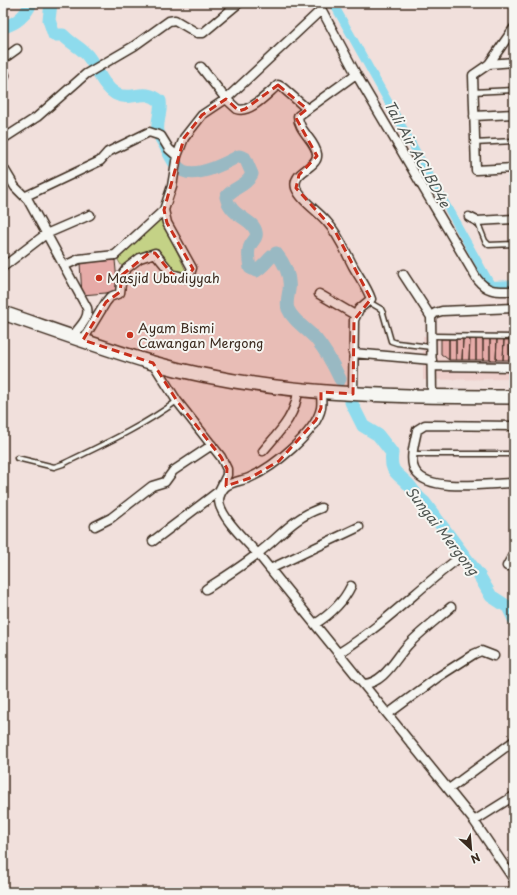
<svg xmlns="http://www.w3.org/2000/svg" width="517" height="895" viewBox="0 0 517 895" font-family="'Playpen Sans',sans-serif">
	<rect width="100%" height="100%" fill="#f1e0dc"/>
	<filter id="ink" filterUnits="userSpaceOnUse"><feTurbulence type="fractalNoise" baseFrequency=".025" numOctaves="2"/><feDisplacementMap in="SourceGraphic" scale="8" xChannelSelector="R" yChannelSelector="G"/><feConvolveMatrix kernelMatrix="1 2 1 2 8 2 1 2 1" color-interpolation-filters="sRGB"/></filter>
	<g filter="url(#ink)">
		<path fill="#eed0cc" d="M514,335V379L423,380V336Z"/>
		<path fill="#c4d286" stroke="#807e52" d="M160,215L187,273L183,276L173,274L158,248L127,275L118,260L125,249Z"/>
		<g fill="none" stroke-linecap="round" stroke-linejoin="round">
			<path stroke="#8edbed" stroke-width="8" d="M333,3L491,285L514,284"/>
			<path stroke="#8edbed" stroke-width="13" d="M51,3L49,20L54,35H63C70,43 80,47 87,55C97,67 102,86 116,94C131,102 144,87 160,101C162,112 156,122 158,132C160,138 164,143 167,149C170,155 173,162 178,167C191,182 226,163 239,156L245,158L252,174C245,188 234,186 226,197C231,218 253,218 256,232C258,238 252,241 250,246C247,252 249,262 250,268L256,271C265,266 268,258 276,253C285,264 291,276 289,290C288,296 286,303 288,309C293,321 307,329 316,339C326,351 333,364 340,379
				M3,27C16,24 26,15 31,3
				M351,402L363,426L378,435L392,453C389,473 398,473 409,485C414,491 417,497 424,502L480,577L491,596L508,607L514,619"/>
		</g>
		<path fill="#e6aba8" stroke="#3b2a1e" d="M115,260L118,292L82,295L80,263Z
			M441,339H449V360L441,354Z
			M449,339H456V360H449Z
			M456,339H463L462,360H456Z
			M463,339H470L469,360H462Z
			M470,339H476V360H469Z
			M476,339H483V360H476Z
			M483,339H490V360H483Z
			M490,339H497L496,360H490Z
			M497,339H504L503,360H496Z
			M504,339H510V360H503Z
			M510,339H514V361L510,360Z"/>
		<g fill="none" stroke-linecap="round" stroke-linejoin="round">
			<defs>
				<path id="service" d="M472,92L514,90
					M474,143L514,141
					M477,221L485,241L489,245L514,244
					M369,302L381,309L383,313L391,341L397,343L431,347
					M432,336L514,337
					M413,454H514
					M17,458L54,467L63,464C102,445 142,427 177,401"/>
				<path id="minor" d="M318,3L356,74L477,279C488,293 497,291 514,291
					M514,28L489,64L473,75L476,170L514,168
					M3,59L17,49
					M489,64L514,62
					M201,67L226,99L237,109C250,114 269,92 278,85L282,87L307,109
					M3,71L5,75L3,81
					M474,116L514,114
					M3,139L37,117L86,74L134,46L169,21L175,20L197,33H203L239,3
					M3,167L15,187L28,200L87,308C90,319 78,328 72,337
					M26,196L100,161L108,152L149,132L161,136L169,149L177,156
					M469,217L477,221L514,219
					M64,266L79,259L115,255L164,210
					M3,267L46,234L90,215
					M403,274L431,317
					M319,294L355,315
					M83,340L106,302L110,297L120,293L122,275L127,268L140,258L155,253L172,274L186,278L190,274L192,268L167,223L164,210L172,186L177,156L184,138L202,115L226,99L321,10
					M353,353L432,360
					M432,366L514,367
					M321,392C321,397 322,403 321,408C316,433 273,467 251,477C244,481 231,481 225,487C222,490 219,496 219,500C219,516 247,542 258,554L474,821L514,880
					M353,394L354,320L359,309L371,299C367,287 359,277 353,266C345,251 339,235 327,222C318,211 301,201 296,188C291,171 319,168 317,154C315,140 298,131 298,116L356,74
					M432,397L431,317L435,313L442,311L514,308
					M514,426L425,425L417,430C415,442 408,461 416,472C430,493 491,483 514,483
					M263,451C279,432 296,416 298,390
					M95,526L111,518L152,486L165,482L173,471L212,445
					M153,541L219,491L227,475V469L221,457L177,401L153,363
					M507,566L514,553
					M270,569L359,527
					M206,589C223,578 241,567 257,554C280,537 292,518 321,508
					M315,624C331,614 343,603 351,586
					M339,653C381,627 416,591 455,561
					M364,684C384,683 395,659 407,646C420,632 436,620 451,607
					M388,714L438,677L474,654L481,651L494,656
					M449,789L514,741
					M474,821L514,796"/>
				<path id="primary" d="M3,313C53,330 102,348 153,363C270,396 393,397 514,397"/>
			</defs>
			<use href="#service" stroke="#3b2a1e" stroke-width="7"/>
			<use href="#minor" stroke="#3b2a1e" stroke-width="11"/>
			<use href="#primary" stroke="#3b2a1e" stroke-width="16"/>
			<use href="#service" stroke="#f6f6f2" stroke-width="4"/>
			<use href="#minor" stroke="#f6f6f2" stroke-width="8"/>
			<use href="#primary" stroke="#f6f6f2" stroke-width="13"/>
		</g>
	</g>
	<path fill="#c8321e" fill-opacity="0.2" stroke="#c8321e" stroke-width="3" stroke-dasharray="8 5" stroke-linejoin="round" d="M278,85L307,109L296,118L317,156L299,175L296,188L335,231L371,299L354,320L353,394L321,392V408L316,420L279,461L250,478L226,486L227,469L221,457L177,401L153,363L83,340L106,302L120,292L122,275L149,253H155L172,274L180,277L186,278L193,269L167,223L164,210L184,138L202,115L226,99L239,111L245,109Z"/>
	<g fill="#c8321e" stroke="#f6f6f2" stroke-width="1.5">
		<circle cx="99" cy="278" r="4"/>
		<circle cx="130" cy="335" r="4"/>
	</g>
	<g text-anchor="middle" stroke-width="4" stroke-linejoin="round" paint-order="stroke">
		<g font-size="13" fill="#3b2a1e" stroke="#f6f6f2" text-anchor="start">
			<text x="107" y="283">Masjid Ubudiyyah</text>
			<text x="138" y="333">Ayam Bismi<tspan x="138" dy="15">Cawangan Mergong</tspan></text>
		</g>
		<g font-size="14" font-style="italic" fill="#505652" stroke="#f6f6f2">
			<text transform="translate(417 154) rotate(61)" y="5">Tali Air ACLBD4e</text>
			<text transform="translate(442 531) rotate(52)" y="5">Sungai Mergong</text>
		</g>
	</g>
	<rect width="517" height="895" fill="none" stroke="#f6f6f2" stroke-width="16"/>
	<rect x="8" y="8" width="501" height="879" fill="none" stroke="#3b2a1e" stroke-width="1.5" filter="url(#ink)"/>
	<g transform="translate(471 849) rotate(154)" stroke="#f6f6f2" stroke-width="3" paint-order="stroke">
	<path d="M0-3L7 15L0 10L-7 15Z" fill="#3b2a1e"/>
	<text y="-6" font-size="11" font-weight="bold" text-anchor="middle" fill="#3b2a1e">N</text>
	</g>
</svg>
